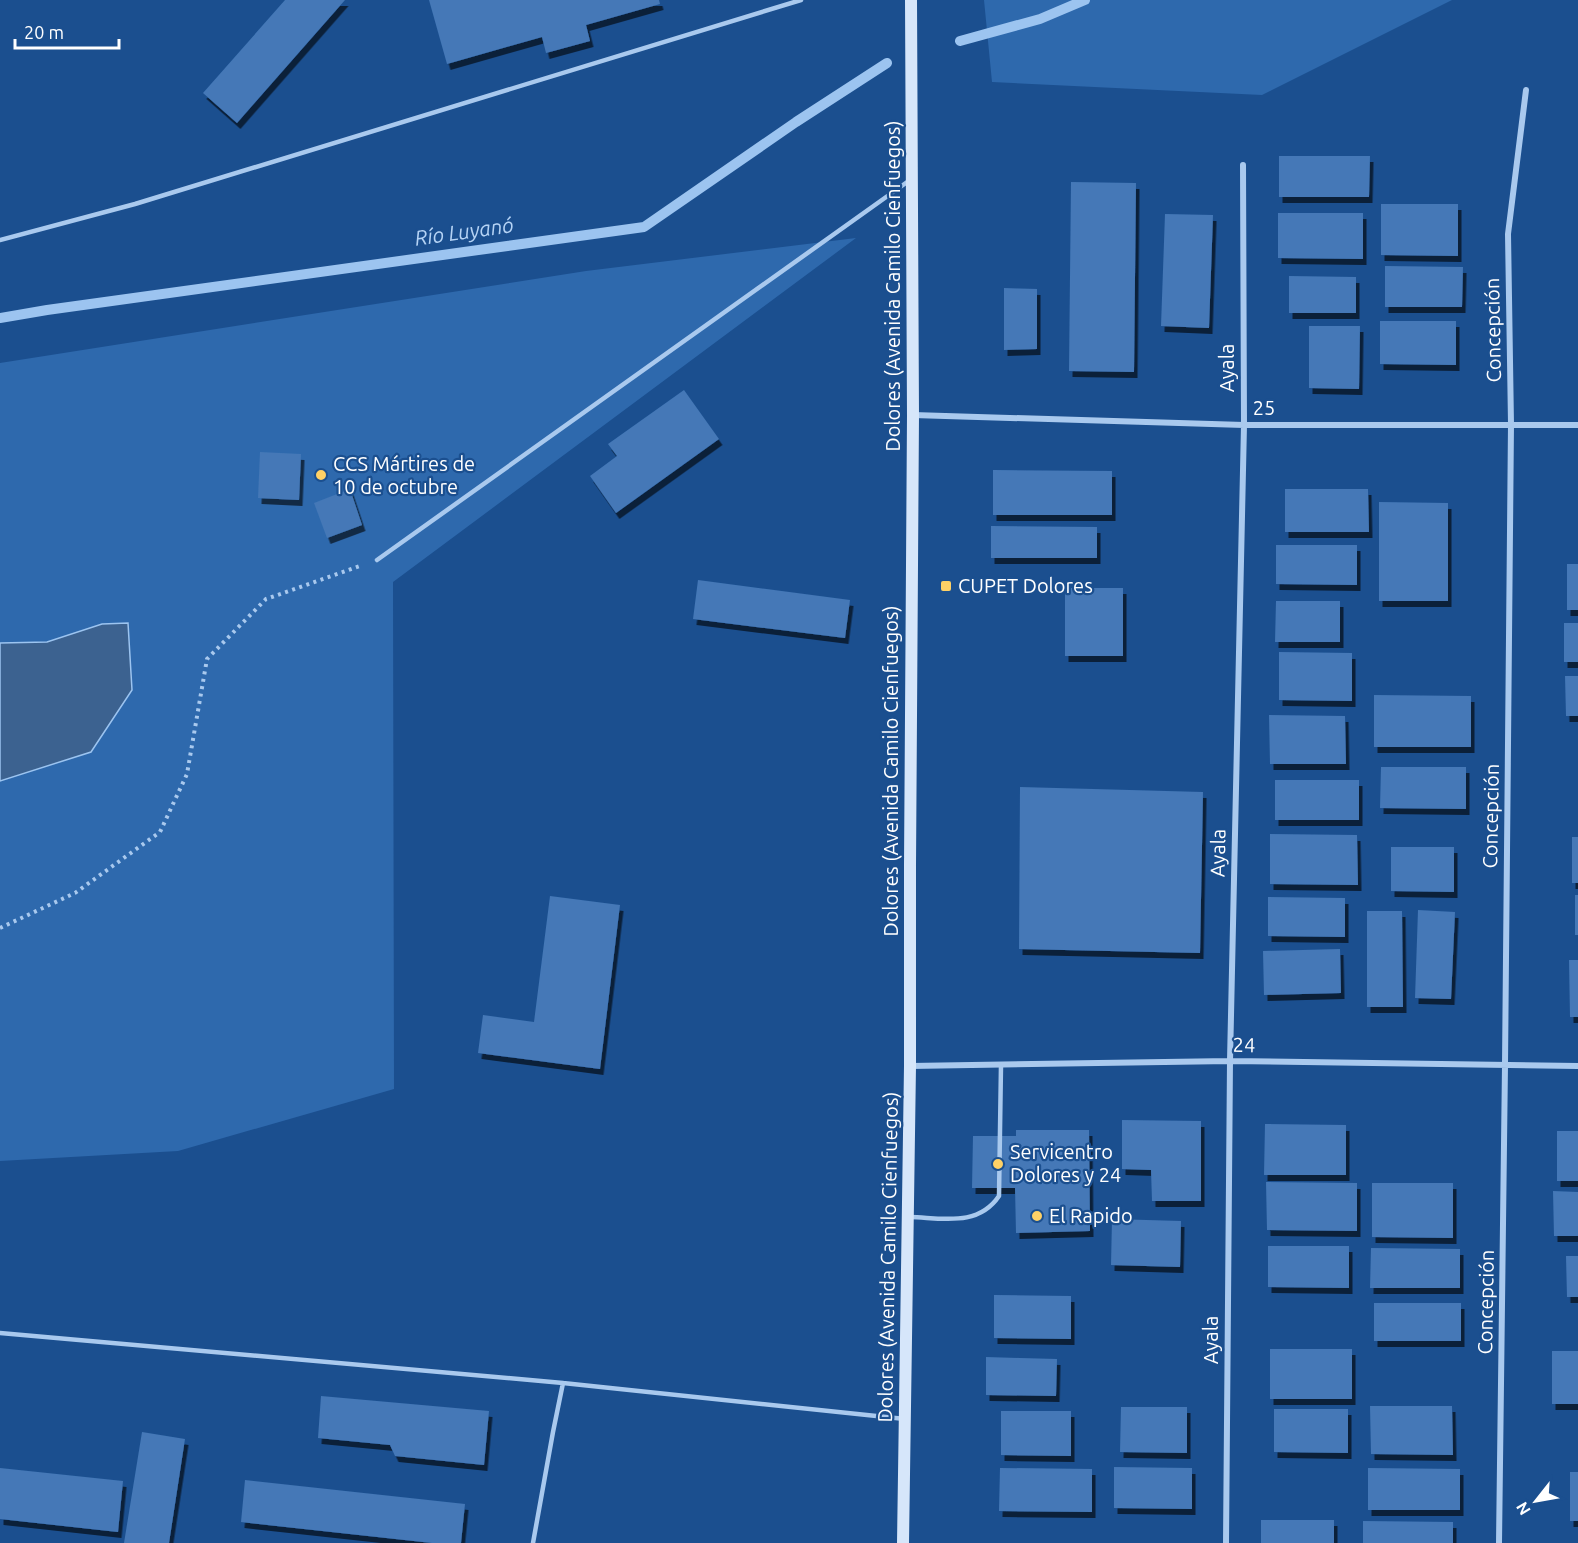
<svg xmlns="http://www.w3.org/2000/svg" width="1578" height="1543" viewBox="0 0 1578 1543" font-family="Ubuntu,sans-serif">
	<defs>
		<filter id="shadow"><feDropShadow dx="3.5" dy="6" stdDeviation="0" flood-color="#0009"/></filter>
	</defs>
	<rect width="100%" height="100%" fill="#1b4f8f"/>
	<path fill="#2e69ad" d="M984,0H1452L1262,95L992,82Z
		M856,238L393,582L394,1089L178,1151L0,1161V363L586,271Z"/>
	<path fill="#3c6290" stroke="#9cc4f0" stroke-width="1.5" d="M128,623L132,690L91,752L0,781V643L47,642L102,624Z"/>
	<g fill="none" stroke-linecap="round" stroke-linejoin="round">
		<path stroke="#9cc4f0" stroke-width="10" d="M960,41L1040,19L1085,0
			M0,318L47,310L644,227L796,122L887,63"/>
	</g>
	<path fill="#4478b7" filter="url(#shadow)" d="M285,0H345L237,123L203,93Z
		M429,0H659L660,4L586,25L590,41L546,53L542,37L447,64Z
		M1279,156H1370L1369,197H1279Z
		M1071,182L1136,183L1134,372L1069,371Z
		M1381,204H1458V256L1381,255Z
		M1278,213H1363V259L1278,258Z
		M1165,214L1213,215L1209,328L1161,326Z
		M1385,266L1463,267L1462,307H1385Z
		M1289,276L1356,277V313H1289Z
		M1004,288L1037,289V349L1004,350Z
		M1380,321H1456V365L1380,364Z
		M1309,326H1360L1359,389L1309,388Z
		M684,390L719,439L616,513L590,476L617,456L608,444Z
		M260,452L301,454L299,500L258,498Z
		M993,470L1112,471V515H993Z
		M350,489L362,525L327,538L314,503Z
		M1285,489H1368L1369,532H1285Z
		M1379,502L1448,503V601H1379Z
		M991,526L1097,527V558H991Z
		M1276,545H1357V585L1276,584Z
		M1567,564H1578V610H1567Z
		M698,580L850,600L845,638L693,619Z
		M1065,588H1123V656H1065Z
		M1276,601H1340V642H1275Z
		M1564,623H1578V662H1564Z
		M1279,652L1352,653V701L1279,700Z
		M1565,676H1578V716H1566Z
		M1374,695L1471,696V747H1374Z
		M1269,715L1345,716L1346,764H1270Z
		M1381,767H1466V809L1380,808Z
		M1275,780H1359V820H1275Z
		M1020,787L1203,792L1200,953L1019,949Z
		M1270,834L1357,835L1358,885L1270,884Z
		M1572,837H1578V883H1572Z
		M1391,847H1454V892L1391,891Z
		M1575,895H1578V935H1575Z
		M550,896L620,905L600,1069L478,1053L483,1015L534,1022Z
		M1268,897L1345,898V937L1268,936Z
		M1418,910L1455,912L1451,999L1415,998Z
		M1367,911H1402L1403,1007H1367Z
		M1340,949L1341,993L1264,995L1263,951Z
		M1569,960H1578V1017H1570Z
		M1122,1120L1201,1121V1201H1152L1151,1170L1122,1169Z
		M1265,1124L1346,1125V1175H1264Z
		M1016,1130H1089L1090,1231L1016,1233L1015,1188H972L973,1136H1016Z
		M1557,1131H1578V1181H1557Z
		M1266,1182L1357,1183V1231L1267,1230Z
		M1372,1183H1453V1238L1372,1237Z
		M1553,1191L1578,1192V1236H1554Z
		M1112,1219L1181,1221L1180,1267L1111,1265Z
		M1268,1246H1349V1288L1268,1287Z
		M1371,1248L1460,1249V1288H1370Z
		M1566,1256H1578V1297H1567Z
		M994,1295L1071,1296V1339L994,1338Z
		M1374,1303H1461V1341H1374Z
		M1270,1349H1352V1399H1270Z
		M1552,1351H1578V1404H1552Z
		M986,1357L1057,1359L1056,1396L986,1395Z
		M321,1396L489,1411L484,1465L395,1456L390,1445L318,1438Z
		M1370,1406H1452L1453,1455L1371,1454Z
		M1121,1407H1187V1453L1120,1452Z
		M1274,1409H1348V1453L1274,1452Z
		M1001,1411H1071V1456L1001,1455Z
		M142,1432L185,1439L169,1543H124Z
		M1114,1467L1192,1468V1509L1114,1508Z
		M0,1468L123,1481L118,1532L0,1519Z
		M1000,1468L1092,1469V1512L999,1511Z
		M1368,1468L1460,1469V1510H1368Z
		M1570,1472H1578V1521H1570Z
		M245,1480L465,1504L461,1543H432L241,1522Z
		M1261,1520H1334V1543H1261Z
		M1363,1521L1453,1522V1543H1363Z"/>
	<g fill="none" stroke-linecap="round" stroke-linejoin="round">
		<path stroke="#a9c9ee" stroke-width="4" stroke-dasharray="3 4.5" stroke-linecap="butt" d="M0,928L75,893L160,832L187,774L207,659L266,599L360,566"/>
		<path stroke="#a9c9ee" stroke-width="4.5" d="M0,240L135,204L801,0
			M377,560L910,180
			M910,1217C943,1218 978,1227 999,1196L1001,1065
			M0,1333L563,1383L905,1419
			M533,1543L553,1432L563,1383"/>
		<path stroke="#a9c9ee" stroke-width="6" d="M913,415L1244,425H1578
			M910,1066L1230,1061L1578,1066
			M1226,1543L1230,1061L1244,425L1243,165
			M1499,1543L1505,1065L1511,424L1508,234L1526,90"/>
		<path stroke="#d6e6fa" stroke-width="12" d="M903,1543L910,1066V866L913,415L911,0"/>
	</g>
	<g fill="#ffd166" stroke="#1b4f8f" stroke-width="2">
		<circle cx="321" cy="475" r="6"/>
		<rect x="940" y="580" width="12" height="12" rx="3"/>
		<circle cx="998" cy="1164" r="6"/>
		<circle cx="1037" cy="1216" r="6"/>
	</g>
	<g text-anchor="middle" stroke-width="4.5" stroke-linejoin="round" paint-order="stroke">
		<g font-size="20" fill="#fff" stroke="#1b4f8f">
			<text transform="translate(893 286) rotate(-90)" y="7">Dolores (Avenida Camilo Cienfuegos)</text>
			<text transform="translate(1493 330) rotate(-91)" y="7">Concepción</text>
			<text transform="translate(1227 368) rotate(-90)" y="7">Ayala</text>
			<text x="1264" y="415">25</text>
			<text transform="translate(891 771) rotate(-90)" y="7">Dolores (Avenida Camilo Cienfuegos)</text>
			<text transform="translate(1491 816) rotate(-89)" y="7">Concepción</text>
			<text transform="translate(1218 853) rotate(-89)" y="7">Ayala</text>
			<text transform="translate(1244 1045) rotate(1)" y="7">24</text>
			<text transform="translate(888 1257) rotate(-89)" y="7">Dolores (Avenida Camilo Cienfuegos)</text>
			<text transform="translate(1486 1302) rotate(-89)" y="7">Concepción</text>
			<text transform="translate(1211 1340) rotate(-90)" y="7">Ayala</text>
		</g>
		<g font-size="20" fill="#fff" stroke="#1b4f8f" text-anchor="start">
			<text x="333" y="471">CCS Mártires de<tspan x="333" dy="23">10 de octubre</tspan></text>
			<text x="958" y="593">CUPET Dolores</text>
			<text x="1010" y="1159">Servicentro<tspan x="1010" dy="23">Dolores y 24</tspan></text>
			<text x="1049" y="1223">El Rapido</text>
		</g>
		<g font-size="21" font-style="italic" fill="#b5d3f5" stroke="#1b4f8f">
			<text transform="translate(464 232) rotate(-8)" y="7">Río Luyanó</text>
		</g>
	</g>
	<g transform="translate(1536 1501) rotate(239)" stroke="#1b4f8f" stroke-width="4.5" paint-order="stroke">
	<path d="M0-4.5L10 22L0 15L-10 22Z" fill="#ffffff"/>
	<text y="-9" font-size="16" font-weight="bold" text-anchor="middle" fill="#ffffff">N</text>
	</g>
	<path d="M15 39v9h104v-9" fill="none" stroke="#ffffff" stroke-width="3"/>
	<text x="24" y="39" font-size="18" fill="#ffffff" stroke="#1b4f8f" stroke-width="4.5" paint-order="stroke">20 m</text>
</svg>
